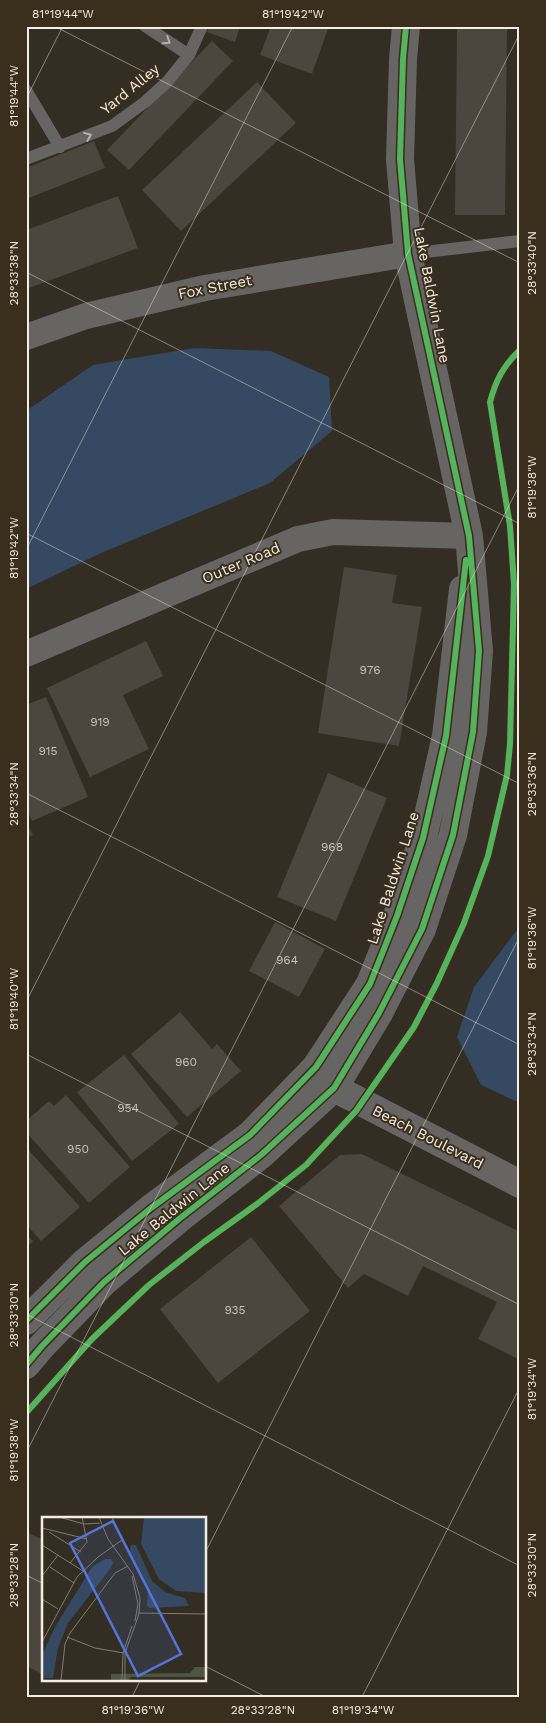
<svg xmlns="http://www.w3.org/2000/svg" width="546" height="1723" viewBox="0 0 546 1723" font-family="'Work Sans',sans-serif">
	<rect width="100%" height="100%" fill="#332d23"/>
	<path fill="#354962" d="M194,348L271,351L329,377L332,431L270,483L101,553L26,589V411L93,365Z
		M520,926V1103L481,1085L457,1037L474,987Z"/>
	<path fill="#4b463e" d="M209,26H240L235,42L207,32Z
		M271,26H329L312,74L260,55Z
		M457,26H507L505,215H455Z
		M212,41L233,61L129,170L107,150Z
		M257,82L296,123L181,231L142,190Z
		M94,141L105,168L26,199V168Z
		M118,196L138,248L26,289V230Z
		M344,567L397,575L392,603L422,607L399,746L318,733Z
		M146,641L163,676L123,695L149,749L90,777L47,688Z
		M46,697L88,797L32,821L26,808V705Z
		M328,773L387,798L336,921L277,897Z
		M26,822L33,835L26,838Z
		M275,922L325,949L299,997L249,971Z
		M180,1012L212,1049L217,1044L241,1071L187,1117L131,1054Z
		M124,1055L179,1124L132,1161L77,1092Z
		M66,1095L130,1167L89,1203L26,1132V1121L49,1101L54,1106Z
		M26,1147L80,1207L41,1241L26,1224Z
		M362,1154L520,1232V1360L478,1339L497,1302L423,1266L408,1296L364,1274L348,1288L279,1206L340,1155Z
		M26,1234L33,1241L26,1248Z
		M251,1237L310,1311L218,1383L160,1309Z
		M26,1532L44,1540V1675L26,1666Z"/>
	<g fill="none" stroke-linecap="round" stroke-linejoin="round">
		<path stroke="#666564" stroke-width="12" d="M145,26L189,55
			M26,90L60,147
			M26,159L112,126L145,102L167,82L189,55L202,26
			M408,254L520,241"/>
		<path stroke="#666564" stroke-width="26" d="M26,337L86,316L205,288L408,254
			M26,654L298,539L333,532L469,536"/>
		<path stroke="#666564" stroke-width="28" d="M322,1074L334,1088L520,1184
			M26,1321L85,1262L151,1208L250,1135L316,1067L370,984L397,916L423,838L446,736L463,589
			M26,1365L42,1346L104,1282L179,1219L261,1155L334,1088L379,1013L422,929L453,835L473,732L479,651L469,536L408,254L400,159L403,59L406,26"/>
		<defs>
			<path id="cycleway" d="M26,1321L85,1262L151,1208L250,1135L316,1067L370,984L397,916L423,838L446,736L466,560
				M26,1365L42,1346L104,1282L179,1219L261,1155L334,1088L379,1013L422,929L453,835L473,732L479,651L469,536L408,254L400,159L403,59L406,26
				M26,1413L92,1339L149,1285L204,1242L257,1204L306,1165L356,1111L414,1027L437,983L464,923L488,856L507,775L510,744L514,584L510,526L490,402C496,380 503,366 520,350"/>
		</defs>
		<use href="#cycleway" stroke="#3a2e1c" stroke-width="9"/>
		<use href="#cycleway" stroke="#56b35d" stroke-width="6"/>
	</g>
	<defs><path id="oneway-chevron" d="M-2-3.5L2.5 0L-2 3.5" fill="none" stroke-width="1.6" stroke-linecap="round" stroke-linejoin="round" transform="scale(1.25)"/></defs>
	<g stroke="#b5b0a9">
		<use href="#oneway-chevron" transform="translate(167 41) rotate(33)"/>
		<use href="#oneway-chevron" transform="translate(88 136) rotate(-22)"/>
	</g>
	<path fill="none" stroke="#f5ede2" stroke-width="1" stroke-opacity="0.45" d="M54,26L520,263M26,99L63,26M26,272L520,524M26,533L520,784M26,550L293,26M26,793L520,1045M26,1002L520,33M26,1054L520,1305M26,1314L520,1566M26,1453L520,484M205,1553L520,936M26,1575L44,1584M205,1666L266,1697M132,1697L141,1679M362,1697L520,1387"/>
	<g text-anchor="middle" stroke-width="4" stroke-linejoin="round" paint-order="stroke">
		<g font-size="12" fill="#cac3b9">
			<text x="370" y="674">976</text>
			<text x="100" y="726">919</text>
			<text x="48" y="755">915</text>
			<text x="332" y="851">968</text>
			<text x="287" y="964">964</text>
			<text x="186" y="1066">960</text>
			<text x="128" y="1112">954</text>
			<text x="78" y="1153">950</text>
			<text x="235" y="1314">935</text>
		</g>
		<g font-size="15" fill="#f5ede2" stroke="#3a2e1c">
			<text transform="translate(130 89) rotate(-39)" y="5">Yard Alley</text>
			<text transform="translate(215 287) rotate(-11)" y="5">Fox Street</text>
			<text transform="translate(432 295) rotate(79)" y="5">Lake Baldwin Lane</text>
			<text transform="translate(241 563) rotate(-23)" y="5">Outer Road</text>
			<text transform="translate(393 878) rotate(-72)" y="5">Lake Baldwin Lane</text>
			<text transform="translate(428 1137) rotate(27)" y="5">Beach Boulevard</text>
			<text transform="translate(174 1209) rotate(-39)" y="5">Lake Baldwin Lane</text>
		</g>
	</g>
	<g transform="translate(42 1517)">
		<rect width="164" height="164" fill="#332d23"/>
		<path d="M153,150H164V160H88L87,163H69V157L148,156Z" fill="#4c5742"/>
		<path d="M102,0H164V76L134,74L117,62L99,27ZM89,28H94L110,64L123,75L143,81L147,89L108,91L105,88L106,74L87,36ZM63,42H69L71,46L68,52L26,106L16,131L11,161H0V138L13,110L50,50Z" fill="#354962"/>
		<path fill="none" stroke="#817a6f" stroke-width="1" d="M17,0L42,7L58,6M57,0L66,22L91,57L98,81L97,97L83,136V163M0,11L45,22M7,15L39,35M0,28L41,54M28,46L45,25L40,0M8,50L32,66M0,59L16,38M90,59L96,87L93,104M0,82L16,92M96,96L164,97M25,120L53,131L82,136M0,125L35,60L56,40L80,23L70,0M19,163L23,127L28,116L73,56L86,49M80,163L81,136L90,109"/>
		<path fill="#5376da" fill-opacity="0.15" stroke="#5376da" stroke-width="2.5" d="M71,4L139,137L96,159L28,26Z"/>
		<rect width="164" height="164" fill="none" stroke="#f5ede2" stroke-width="2.5"/>
	</g>
	<rect width="546" height="1723" fill="none" stroke="#3a2e1c" stroke-width="55"/>
	<rect x="28" y="28" width="490" height="1668" fill="none" stroke="#f5ede2" stroke-width="2"/>
	<g font-size="12" text-anchor="middle" fill="#f5ede2">
		<text x="63" y="18">81°19'44"W</text>
		<text x="293" y="18">81°19'42"W</text>
		<text transform="translate(14 96) rotate(-90)" y="4">81°19'44"W</text>
		<text transform="translate(532 263) rotate(-90)" y="4">28°33'40"N</text>
		<text transform="translate(14 273) rotate(-90)" y="4">28°33'38"N</text>
		<text transform="translate(532 487) rotate(-90)" y="4">81°19'38"W</text>
		<text transform="translate(14 548) rotate(-90)" y="4">81°19'42"W</text>
		<text transform="translate(532 784) rotate(-90)" y="4">28°33'36"N</text>
		<text transform="translate(14 794) rotate(-90)" y="4">28°33'34"N</text>
		<text transform="translate(532 938) rotate(-90)" y="4">81°19'36"W</text>
		<text transform="translate(14 999) rotate(-90)" y="4">81°19'40"W</text>
		<text transform="translate(532 1044) rotate(-90)" y="4">28°33'34"N</text>
		<text transform="translate(14 1315) rotate(-90)" y="4">28°33'30"N</text>
		<text transform="translate(532 1389) rotate(-90)" y="4">81°19'34"W</text>
		<text transform="translate(14 1450) rotate(-90)" y="4">81°19'38"W</text>
		<text transform="translate(532 1565) rotate(-90)" y="4">28°33'30"N</text>
		<text transform="translate(14 1575) rotate(-90)" y="4">28°33'28"N</text>
		<text x="133" y="1714">81°19'36"W</text>
		<text x="263" y="1714">28°33'28"N</text>
		<text x="363" y="1714">81°19'34"W</text>
	</g>
</svg>
